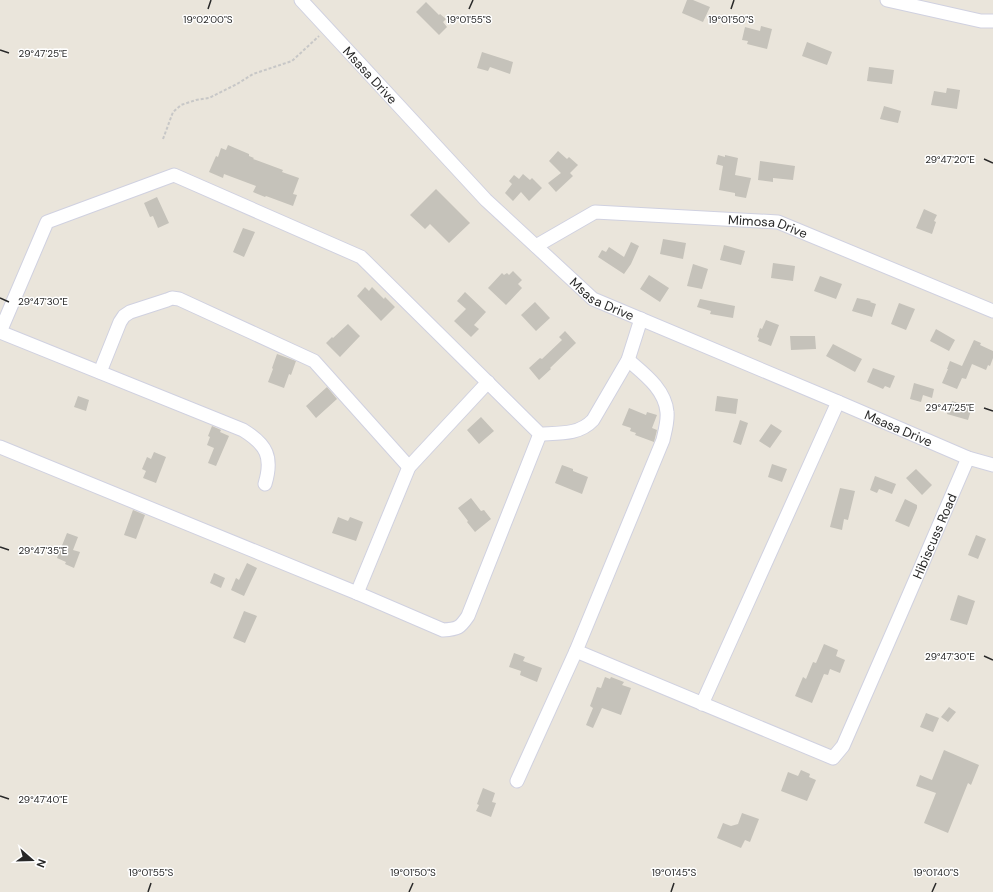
<svg xmlns="http://www.w3.org/2000/svg" width="993" height="892" viewBox="0 0 993 892" font-family="'DM Sans',sans-serif">
	<rect width="100%" height="100%" fill="#eae5db"/>
	<path fill="#c5c2ba" d="M687,0H693L710,7L703,22L682,13Z
		M426,2L439,15L440,14L446,19L443,22L447,27L439,35L416,12Z
		M761,26L772,29L767,49L747,44L748,41L742,40L745,27L760,31Z
		M807,42L832,52L827,65L802,56Z
		M482,52L513,62L510,74L490,67L488,71L477,68Z
		M869,67L894,70L892,84L867,81Z
		M947,88L960,90L957,109L931,105L934,91L946,93Z
		M884,106L901,111L898,123L880,119Z
		M228,145L249,154V156L254,158L253,159L283,170L282,172L299,178L293,194L297,195L293,206L266,196L265,197L253,192L256,186L224,174L223,178L209,172L216,156L218,157L221,148L226,150Z
		M558,151L567,159L569,157L578,165L570,173L573,176L556,192L548,183L561,173L549,161Z
		M718,155L725,157V155L738,158L735,175L751,178L746,198L735,196V193L719,190L723,166L716,164Z
		M760,161L795,166L793,180L773,178V182L758,180Z
		M523,174L530,180L532,178L542,188L529,201L521,192L513,201L505,193L512,184L509,181L514,175L519,179Z
		M436,189L470,223L449,243L430,224L425,229L410,215Z
		M157,197L169,223L158,228L153,216L150,217L144,203Z
		M924,209L937,215L934,221L936,222L932,234L916,228Z
		M243,228L255,232L244,257L233,252Z
		M663,239L686,243L683,259L660,254Z
		M631,242L639,246L631,264L624,274L598,257L602,250L606,252L609,247L624,257Z
		M724,245L745,251L741,265L720,260Z
		M773,263L795,266L793,281L771,278Z
		M693,264L708,269L702,289L687,286Z
		M513,271L522,280L518,284L522,288L506,305L488,288L502,273L504,275L507,273L509,275Z
		M649,275L669,288L660,302L640,289Z
		M820,276L842,284L836,299L814,291Z
		M365,287L369,291L372,287L384,299L385,297L395,307L381,321L357,296Z
		M465,292L486,312L474,325L479,329L471,337L454,321L466,309L457,301Z
		M857,298L871,301L870,302L876,304L872,317L852,311Z
		M700,299L735,306L733,318L710,314L711,311L697,307Z
		M535,302L550,318L536,331L521,315Z
		M899,303L915,309L906,330L891,324Z
		M766,320L779,325L771,346L758,341L759,338L757,337L760,328L762,329Z
		M348,324L360,336L340,357L326,343L332,337L333,338Z
		M936,329L955,340L949,351L930,341Z
		M565,331L576,343L550,368L551,369L539,380L529,368L540,358L542,359L562,340L559,337Z
		M790,336H815L816,349L791,350Z
		M974,340L981,343L980,345L993,351V358L990,366L988,365L986,370L972,364L966,379L962,378L957,389L942,383L948,369H947L950,361L962,366Z
		M833,344L862,359L855,372L826,356Z
		M277,354L296,361L291,375L289,374L284,388L268,382L273,369L272,368Z
		M873,368L895,376L890,388L885,386L883,389L867,382Z
		M914,383L934,389L932,398L923,395L921,402L910,399Z
		M327,387L337,399L316,418L306,406Z
		M78,396L89,400L86,411L74,407Z
		M717,396L738,399L736,414L715,411Z
		M952,401L972,407L968,420L947,414Z
		M629,408L646,415L647,412L657,415L652,428L657,430L654,442L635,435L636,433L630,431L631,428L622,425Z
		M481,417L494,431L479,444L467,430Z
		M740,420L748,423L741,445L733,442Z
		M771,424L782,431L770,448L759,441Z
		M212,426L221,430L220,432L229,436L216,466L208,463L214,448L207,445L210,437L208,436Z
		M154,452L166,457L156,483L143,478L146,471L142,469L147,457L151,459Z
		M772,464L787,469L782,482L768,477Z
		M562,465L573,469V471L588,477L582,494L555,483Z
		M916,469L932,485L922,495L906,478Z
		M875,476L896,484L892,494L879,489L877,493L870,490Z
		M840,488L855,491L848,520L844,519L842,530L830,527Z
		M471,498L481,511L484,510L491,519L475,532L467,522L468,521L458,508Z
		M905,499L917,505V508L909,527L895,521Z
		M133,510L145,515L136,539L124,535Z
		M338,517L348,521L350,517L363,522L356,541L332,533Z
		M67,533L78,537L73,550L80,552L74,568L65,564L66,562L57,558Z
		M976,535L986,539L978,559L968,555Z
		M247,563L257,568L244,596L231,590L236,578L239,580Z
		M214,573L225,578L221,588L210,583Z
		M958,595L975,601L967,625L950,620Z
		M244,611L257,616L245,643L233,638Z
		M824,644L838,650L836,656L845,660L840,673L830,669L828,675L824,674L812,703L795,696L803,677L806,679L813,662L816,663Z
		M514,653L525,657L523,661L542,668L537,682L520,675L521,671L509,667Z
		M605,677L610,679L611,677L624,682L622,685L631,688L621,715L602,708L593,728L586,725L593,708L590,706L597,687L601,688Z
		M949,707L956,712L948,722L941,717Z
		M926,713L939,718L933,732L920,727Z
		M944,750L979,765L971,785L968,783L948,833L924,823L936,793L916,786L920,775L932,780Z
		M801,770L810,774L809,777L816,780L807,801L781,791L788,772L798,776Z
		M483,788L495,793L492,802L496,803L491,817L476,811L479,805L477,804Z
		M742,813L759,819L750,842L745,840L741,848L717,838L723,823L731,826L738,824Z"/>
	<g fill="none" stroke-linecap="round" stroke-linejoin="round">
		<defs>
			<g id="minor">
				<path id="s1" d="M301,0L486,200L593,299L838,402L968,458L993,465"/>
				<path d="M887,0L981,21H993"/>
				<path id="s2" d="M536,246L595,212L778,222L993,311"/>
				<path d="M100,372L120,322L124,316L130,312L167,300L172,298L179,299L314,361L409,467"/>
				<path d="M0,447L357,593L443,630C458,629 460,628 468,616L540,434"/>
				<path d="M265,484C273,457 267,445 243,430L0,332L47,222L174,175L361,257L540,434C559,433 579,435 593,420L628,360L641,319"/>
				<path d="M357,593L409,467L488,382"/>
				<path id="s3" d="M576,651L833,758L843,746L901,613L968,458"/>
				<path d="M702,704L838,402"/>
				<path d="M517,781L576,651L663,440C665,431 668,421 667,412C665,389 644,374 628,360"/>
			</g>
		</defs>
		<use href="#minor" stroke="#d0d1e0" stroke-width="15"/>
		<path stroke="#c7c7c7" stroke-width="2" stroke-dasharray="3 2" stroke-linecap="butt" d="M163,139L173,112L181,105L196,100L209,98L237,84L253,74L292,61L319,36"/>
		<use href="#minor" stroke="#fff" stroke-width="13"/>
	</g>
	<path fill="none" stroke="#282828" stroke-width="1.5" d="M208,9L211,0M469,9L473,0M731,9L734,0M0,50L9,53M984,159L993,163M0,298L9,302M984,408L993,411M0,547L9,550M984,656L993,660M0,796L9,799M148,892L151,883M409,892L413,883M671,892L674,883M932,892L936,883"/>
	<g text-anchor="middle" stroke-width="3" stroke-linejoin="round" paint-order="stroke">
		<g font-size="13" fill="#282828" stroke="#fff">
			<text dy="5" stroke="none"><textPath href="#s1" startOffset="102">Msasa Drive</textPath></text>
			<text dy="5" stroke="none"><textPath href="#s2" startOffset="242">Mimosa Drive</textPath></text>
			<text dy="5" stroke="none"><textPath href="#s1" startOffset="426">Msasa Drive</textPath></text>
			<text dy="5" stroke="none"><textPath href="#s1" startOffset="750">Msasa Drive</textPath></text>
			<text dy="5" stroke="none"><textPath href="#s3" startOffset="523">Hibiscuss Road</textPath></text>
		</g>
	</g>
	<g font-size="10" text-anchor="middle" fill="#282828" stroke="#fff" stroke-width="3" stroke-linejoin="round" paint-order="stroke">
		<text x="208" y="23">19°02'00"S</text>
		<text x="469" y="23">19°01'55"S</text>
		<text x="731" y="23">19°01'50"S</text>
		<text x="43" y="57">29°47'25"E</text>
		<text x="950" y="163">29°47'20"E</text>
		<text x="43" y="305">29°47'30"E</text>
		<text x="950" y="411">29°47'25"E</text>
		<text x="43" y="554">29°47'35"E</text>
		<text x="950" y="660">29°47'30"E</text>
		<text x="43" y="803">29°47'40"E</text>
		<text x="151" y="876">19°01'55"S</text>
		<text x="413" y="876">19°01'50"S</text>
		<text x="674" y="876">19°01'45"S</text>
		<text x="936" y="876">19°01'40"S</text>
	</g>
	<g transform="translate(32 860) rotate(110)" stroke="#ffffff" stroke-width="3" paint-order="stroke">
	<path d="M0-3L7 15L0 10L-7 15Z" fill="#282828"/>
	<text y="-6" font-size="11" font-weight="bold" text-anchor="middle" fill="#282828">N</text>
	</g>
</svg>
